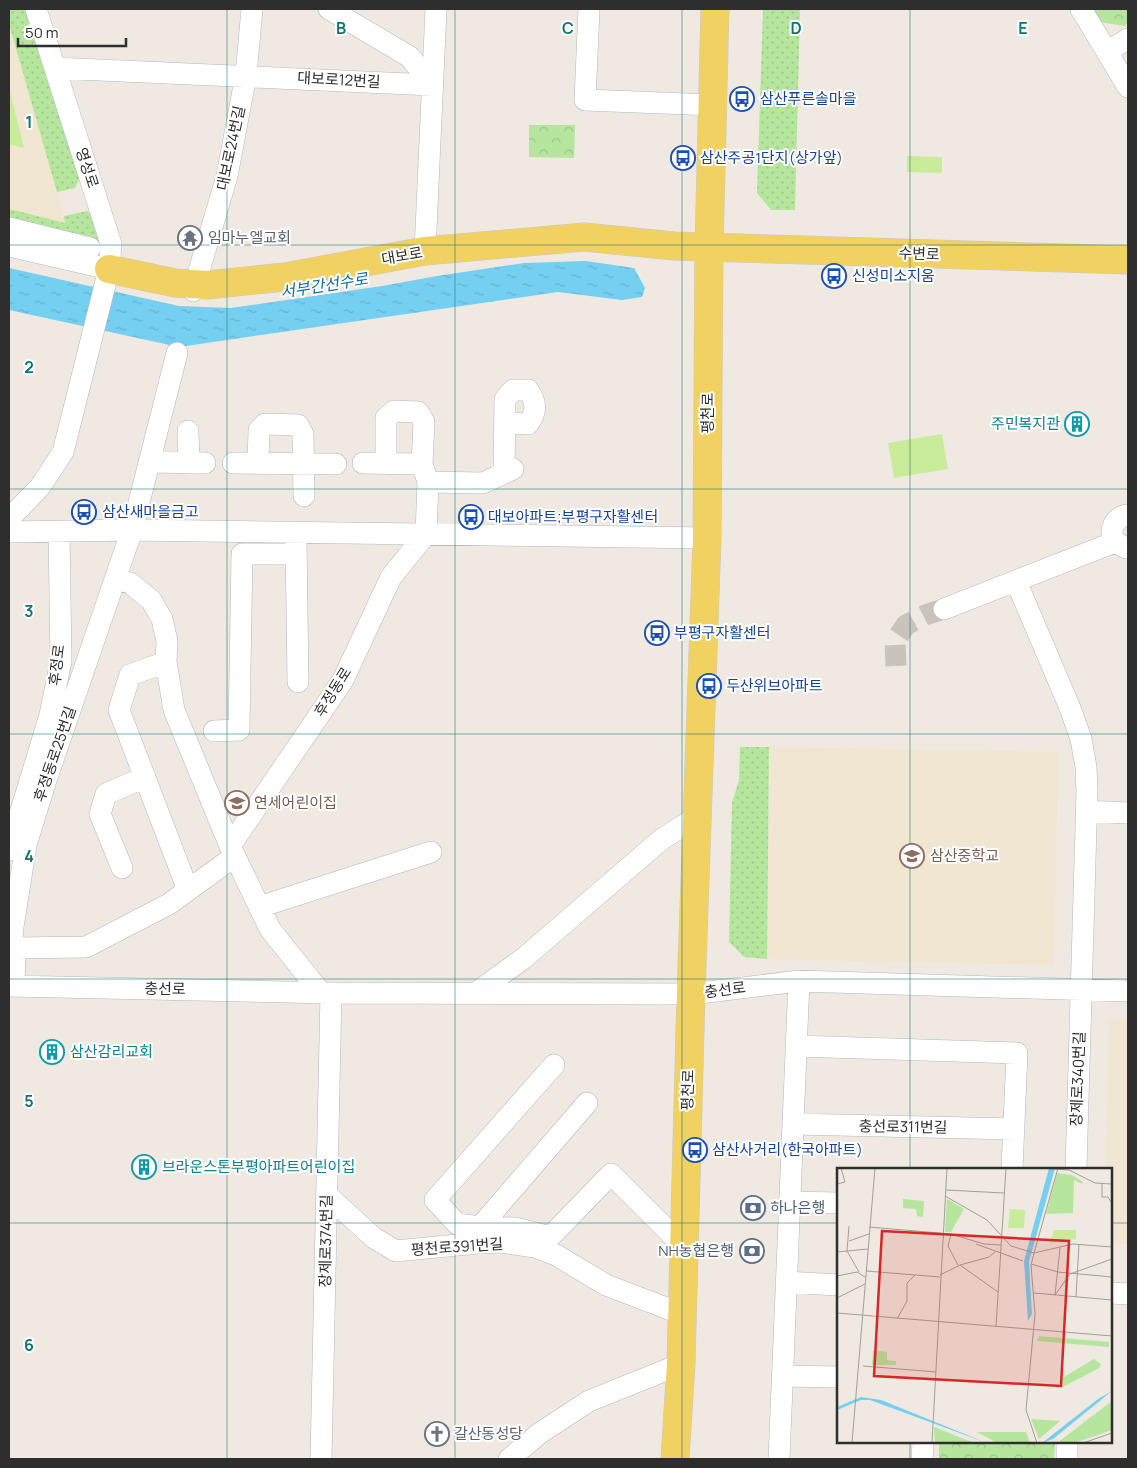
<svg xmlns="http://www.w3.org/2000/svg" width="1137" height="1468" viewBox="0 0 1137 1468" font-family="Manrope,'Noto Sans KR',sans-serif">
	<defs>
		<pattern id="grass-dots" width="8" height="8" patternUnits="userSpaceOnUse" patternTransform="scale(1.25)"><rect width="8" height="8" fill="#b6e59e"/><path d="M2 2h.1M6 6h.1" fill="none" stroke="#9dc588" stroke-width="1.8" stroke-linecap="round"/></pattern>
		<pattern id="park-crowns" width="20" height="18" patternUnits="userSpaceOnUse" patternTransform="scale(1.25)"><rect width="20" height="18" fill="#b6e59e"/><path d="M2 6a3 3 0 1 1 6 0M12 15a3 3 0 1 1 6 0" fill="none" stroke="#9dc588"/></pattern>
		<pattern id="water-ripples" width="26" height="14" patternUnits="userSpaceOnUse" patternTransform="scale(1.25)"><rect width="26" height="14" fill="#75cff0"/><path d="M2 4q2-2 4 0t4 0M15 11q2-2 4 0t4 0" fill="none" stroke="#66b2ce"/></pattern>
	</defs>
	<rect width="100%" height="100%" fill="#efe9e1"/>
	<path fill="#f0e6d1" d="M9,24L66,224L9,209Z
		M769,747L1058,752L1054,965L767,959Z
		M1109,1019L1128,1020V1244L1111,1243V1169H1106Z"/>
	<path fill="url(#grass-dots)" d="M9,9H27L81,175L75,188L57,192L9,24Z
		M763,9H800L795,210H771L757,193Z
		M9,209L65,223L64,216L87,211L93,216L104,251L96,264L9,242Z
		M740,747H769L767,959L744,957L729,942L732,803L739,780Z"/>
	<path fill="url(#park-crowns)" d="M1086,9H1128V23L1124,26L1094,21Z
		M529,125H575L574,158L529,157Z
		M939,1442H1055L1054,1459H939Z"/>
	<path fill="#c9ec9a" d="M9,87L24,148L9,144Z
		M907,156L942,157V173L907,172Z
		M942,434L948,469L894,478L888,443Z"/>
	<path fill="url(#water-ripples)" d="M586,261L634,268L645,288L642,297L622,300L558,292L179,347L9,310V268L179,306L231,308L382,286L437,276L524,263Z"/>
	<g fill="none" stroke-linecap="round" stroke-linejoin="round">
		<path stroke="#c8c4bd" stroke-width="21" stroke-dasharray="21 11" stroke-linecap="butt" d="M896,666L895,641L906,625L925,615L944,609"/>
		<defs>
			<path id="minor" d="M329,9L410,57L432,85
				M589,9L585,100L713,105
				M1081,9L1128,87
				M1107,51L1128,39
				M55,68L432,85
				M9,228L90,248
				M9,246L109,269
				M425,251L436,9
				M193,291L227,176L246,75L252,9
				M188,431L189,463
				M149,462L205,463
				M233,463L336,464
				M258,463L259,430L265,424L298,425L303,434L304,496
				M386,464V418L394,411L418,412L424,422L422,464
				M504,473L505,399L513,390H528C537,402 537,412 528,424L505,423
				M428,482L483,483L513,469
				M9,519L40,487L63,452L109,269L111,244L36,9
				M9,532L132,530L707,538
				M296,540L298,682
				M1126,548L1115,542C1108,530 1114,517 1128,515
				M116,579L130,583L151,600L162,619L167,641L166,662L174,710L230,846L270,929L321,993
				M1016,581L1070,708L1081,739L1086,767L1087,792L1076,1169
				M944,609L1115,542
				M166,662L130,675L119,710L188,890
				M214,731L239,730L242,554H296
				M1086,811L1128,813
				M230,846L343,680L391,577L426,534L428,482L422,464L363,463
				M9,850L50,715L61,661L59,532
				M122,868L100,814L106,794L145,777
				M259,907L431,852
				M9,933H12L15,948L86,947L169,904L235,856
				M12,933L26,845L46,780L132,530L177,353
				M9,986L331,993L691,994L799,981L1128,991
				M14,986L15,948
				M477,992L524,958L662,839L697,817
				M796,1046L1017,1053L1012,1169
				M587,1103L480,1227L515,1228L550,1237L611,1174L684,1247
				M793,1124L1014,1129
				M327,1195L374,1238L396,1251L478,1243L501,1242L535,1247L556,1255L606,1285L682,1314
				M789,1202L838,1203
				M480,1227L457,1224L435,1200L554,1065
				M786,1282L838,1285
				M1111,1293L1128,1294
				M782,1376L838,1377
				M321,1459L331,993
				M509,1459L540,1433L589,1401L681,1364
				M779,1459L799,981
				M922,1459L923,1442
				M1067,1459V1442"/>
			<path id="major" d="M109,269L175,283L207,285L285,277L425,251L584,237L674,246L1128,260
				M675,1459L681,1364L691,994L707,538L709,247L715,9"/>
		</defs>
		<use href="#minor" stroke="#b4b7c1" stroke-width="22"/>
		<use href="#major" stroke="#c9c9c9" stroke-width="29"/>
		<use href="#minor" stroke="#fff" stroke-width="21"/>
		<use href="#major" stroke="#f2d163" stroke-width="28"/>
	</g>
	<path fill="none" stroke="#0f766e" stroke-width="1" stroke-opacity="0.55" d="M227,9V1459M455,9V1459M682,9V1459M910,9V1169M9,245H1128M9,489H1128M9,734H1128M9,979H1128M9,1223H838M1111,1223H1128M910,1442V1459"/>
	<defs>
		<symbol id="bus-ring" viewBox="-11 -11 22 22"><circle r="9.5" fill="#fff" stroke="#1a4fb4" stroke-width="1.5"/><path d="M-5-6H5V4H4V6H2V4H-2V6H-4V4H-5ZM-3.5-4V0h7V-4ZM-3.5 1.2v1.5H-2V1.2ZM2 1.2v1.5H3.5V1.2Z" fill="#1a4fb4"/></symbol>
		<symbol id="temple-ring" viewBox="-11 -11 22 22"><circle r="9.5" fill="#fff" stroke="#6b7280" stroke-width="1.5"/><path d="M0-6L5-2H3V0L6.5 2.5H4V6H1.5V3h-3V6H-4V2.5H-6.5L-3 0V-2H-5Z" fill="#6b7280"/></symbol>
		<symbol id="building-ring" viewBox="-11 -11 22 22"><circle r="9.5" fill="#fff" stroke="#0f9aa8" stroke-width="1.5"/><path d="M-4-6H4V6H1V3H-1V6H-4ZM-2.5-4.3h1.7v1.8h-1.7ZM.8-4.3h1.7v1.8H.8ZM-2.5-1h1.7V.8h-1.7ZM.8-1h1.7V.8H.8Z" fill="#0f9aa8"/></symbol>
		<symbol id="school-ring" viewBox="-11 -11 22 22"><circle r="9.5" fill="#fff" stroke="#8d6e63" stroke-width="1.5"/><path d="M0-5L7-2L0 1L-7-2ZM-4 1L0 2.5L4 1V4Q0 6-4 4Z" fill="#8d6e63"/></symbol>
		<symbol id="bank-ring" viewBox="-11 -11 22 22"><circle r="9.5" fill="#fff" stroke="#5c6f8a" stroke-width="1.5"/><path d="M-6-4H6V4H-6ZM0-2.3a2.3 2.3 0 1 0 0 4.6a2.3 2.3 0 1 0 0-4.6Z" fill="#5c6f8a"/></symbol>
		<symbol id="church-ring" viewBox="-11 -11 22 22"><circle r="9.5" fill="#fff" stroke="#6b7280" stroke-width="1.5"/><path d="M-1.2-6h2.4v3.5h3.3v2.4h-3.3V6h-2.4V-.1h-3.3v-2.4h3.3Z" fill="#6b7280"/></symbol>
	</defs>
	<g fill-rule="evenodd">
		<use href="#bus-ring" x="728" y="85" width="28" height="28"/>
		<use href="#bus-ring" x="669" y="144" width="28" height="28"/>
		<use href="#temple-ring" x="176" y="224" width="28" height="28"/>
		<use href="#bus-ring" x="820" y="262" width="28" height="28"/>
		<use href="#building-ring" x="1063" y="410" width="28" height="28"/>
		<use href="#bus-ring" x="70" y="498" width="28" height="28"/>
		<use href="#bus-ring" x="457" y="503" width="28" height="28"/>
		<use href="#bus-ring" x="643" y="619" width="28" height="28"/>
		<use href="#bus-ring" x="695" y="672" width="28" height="28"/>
		<use href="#school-ring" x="223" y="789" width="28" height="28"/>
		<use href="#school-ring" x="898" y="842" width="28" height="28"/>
		<use href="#building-ring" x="38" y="1038" width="28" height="28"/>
		<use href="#bus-ring" x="681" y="1136" width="28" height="28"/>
		<use href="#building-ring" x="130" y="1153" width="28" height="28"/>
		<use href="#bank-ring" x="739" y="1194" width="28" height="28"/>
		<use href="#bank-ring" x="738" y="1237" width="28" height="28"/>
		<use href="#church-ring" x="423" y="1420" width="28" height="28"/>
	</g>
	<g text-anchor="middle" stroke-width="4" stroke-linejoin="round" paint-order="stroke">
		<g font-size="15" fill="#2e2e2e" stroke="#fff">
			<text transform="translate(339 80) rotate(3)" y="5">대보로12번길</text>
			<text transform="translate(231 148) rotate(-78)" y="5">대보로24번길</text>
			<text transform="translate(87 168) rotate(72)" y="5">영성로</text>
			<text transform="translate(919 254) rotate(2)" y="5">수변로</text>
			<text transform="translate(402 256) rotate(-10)" y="5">대보로</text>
			<text transform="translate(708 413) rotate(-90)" y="5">평천로</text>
			<text transform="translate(57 665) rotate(-83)" y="5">후정로</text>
			<text transform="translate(333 692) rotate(-58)" y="5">후정동로</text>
			<text transform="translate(55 754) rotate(-71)" y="5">후정동로25번길</text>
			<text transform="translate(165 989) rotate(1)" y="5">충선로</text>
			<text transform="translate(725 990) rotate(-7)" y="5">충선로</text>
			<text transform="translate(1078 1079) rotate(-88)" y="5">장제로340번길</text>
			<text transform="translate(688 1090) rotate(-88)" y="5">평천로</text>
			<text transform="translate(903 1127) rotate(1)" y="5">충선로311번길</text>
			<text transform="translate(326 1241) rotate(-89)" y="5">장제로374번길</text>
			<text transform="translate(457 1247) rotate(-4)" y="5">평천로391번길</text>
		</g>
		<g font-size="15" fill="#164399" stroke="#fff" text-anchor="start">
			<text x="760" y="104">삼산푸른솔마을</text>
			<text x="700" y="163">삼산주공1단지(상가앞)</text>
			<text x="852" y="281">신성미소지움</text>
			<text x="102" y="517">삼산새마을금고</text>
			<text x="488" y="522">대보아파트;부평구자활센터</text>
			<text x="674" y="638">부평구자활센터</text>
			<text x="726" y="691">두산위브아파트</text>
			<text x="712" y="1155">삼산사거리(한국아파트)</text>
		</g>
		<g font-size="15" fill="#5b616d" stroke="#fff" text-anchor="start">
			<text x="208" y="243">임마누엘교회</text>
			<text x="454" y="1439">갈산동성당</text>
		</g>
		<g font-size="15" fill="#0d838f" stroke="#fff" text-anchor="start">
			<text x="1060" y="429" text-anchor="end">주민복지관</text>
			<text x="70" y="1057">삼산감리교회</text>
			<text x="162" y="1172">브라운스톤부평아파트어린이집</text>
		</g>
		<g font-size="15" fill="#785e54" stroke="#fff" text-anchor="start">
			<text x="254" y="808">연세어린이집</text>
			<text x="930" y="861">삼산중학교</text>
		</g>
		<g font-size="15" fill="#4e5e75" stroke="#fff" text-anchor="start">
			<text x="770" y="1213">하나은행</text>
			<text x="734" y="1256" text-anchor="end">NH농협은행</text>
		</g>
		<g font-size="16" font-style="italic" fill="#0d6fa3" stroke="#fff">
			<text transform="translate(324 285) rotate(-9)" y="6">서부간선수로</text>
		</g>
	</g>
	<g transform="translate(837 1168)">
		<rect width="275" height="275" fill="#efe9e1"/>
		<path d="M202,168L272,174V179L200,173Z" fill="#b6e59e"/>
		<path d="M220,5L235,7L246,14L245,16L237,12L236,45L209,46ZM66,31L87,33L86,49L80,48L79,41L66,40ZM110,31L127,41L114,64H108ZM36,182L50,184V192L59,193V197H35ZM257,191L264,196L262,200L224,220L222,212ZM275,233V262L237,275H220ZM194,251L223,253L202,271ZM97,259L137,275H98ZM140,264H189L193,275H160Z" fill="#b6e59e"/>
		<path d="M173,41L188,42L187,60H171ZM217,62H239V71L213,75Z" fill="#c9ec9a"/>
		<path d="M212,0H218L192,94L195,146L191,153L187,93ZM275,223L216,271L205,275L261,231ZM24,229L44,232L150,275L33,232H24L0,242V239Z" fill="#75cff0"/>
		<path fill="none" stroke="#a29e99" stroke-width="1" d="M201,0L232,2L258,15L275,16M0,16L8,14L4,0M265,16V29H271L274,34M109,22L167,25M108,28L150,52L174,78L197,85L236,76L275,79M12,58L10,83L22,104M32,59L114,66L147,76L164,77M114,66L111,78L121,97M12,73L32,66M139,76L186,93M0,84L31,81M197,85L221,0M197,85L194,97L198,146L189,242L200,275M194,96L221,104L275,109M123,97L161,124M29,103L103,109M103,107L123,97L152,89L158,84M0,108L20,104L28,109M197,125L275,132M218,127L233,106L275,91M218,127L223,80M239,129L242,76M0,130L28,116M0,145L275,168M60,151L70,133V115L78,107M159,159L169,0M26,198L99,204M15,275L38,0M95,275L110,0M246,275L275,265"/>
		<path fill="#d62828" fill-opacity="0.15" stroke="#d62828" stroke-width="2.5" d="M45,63L232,73L224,218L37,208Z"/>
		<rect width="275" height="275" fill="none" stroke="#2e2e2e" stroke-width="2.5"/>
	</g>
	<g font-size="16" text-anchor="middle" font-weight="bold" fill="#0f766e" stroke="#fff" stroke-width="4" stroke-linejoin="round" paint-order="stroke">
		<text x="341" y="34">B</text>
		<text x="568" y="34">C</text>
		<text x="796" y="34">D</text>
		<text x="1023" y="34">E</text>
		<text x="29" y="128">1</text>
		<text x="29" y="373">2</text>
		<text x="29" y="617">3</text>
		<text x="29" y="862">4</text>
		<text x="29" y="1107">5</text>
		<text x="29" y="1351">6</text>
	</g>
	<rect width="1137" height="1468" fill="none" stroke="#2e2e2e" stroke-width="20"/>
	<path d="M18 38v8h108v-8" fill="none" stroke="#2e2e2e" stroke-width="2.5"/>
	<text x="25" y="38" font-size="15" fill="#2e2e2e" stroke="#ffffff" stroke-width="4" paint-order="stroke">50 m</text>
</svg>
